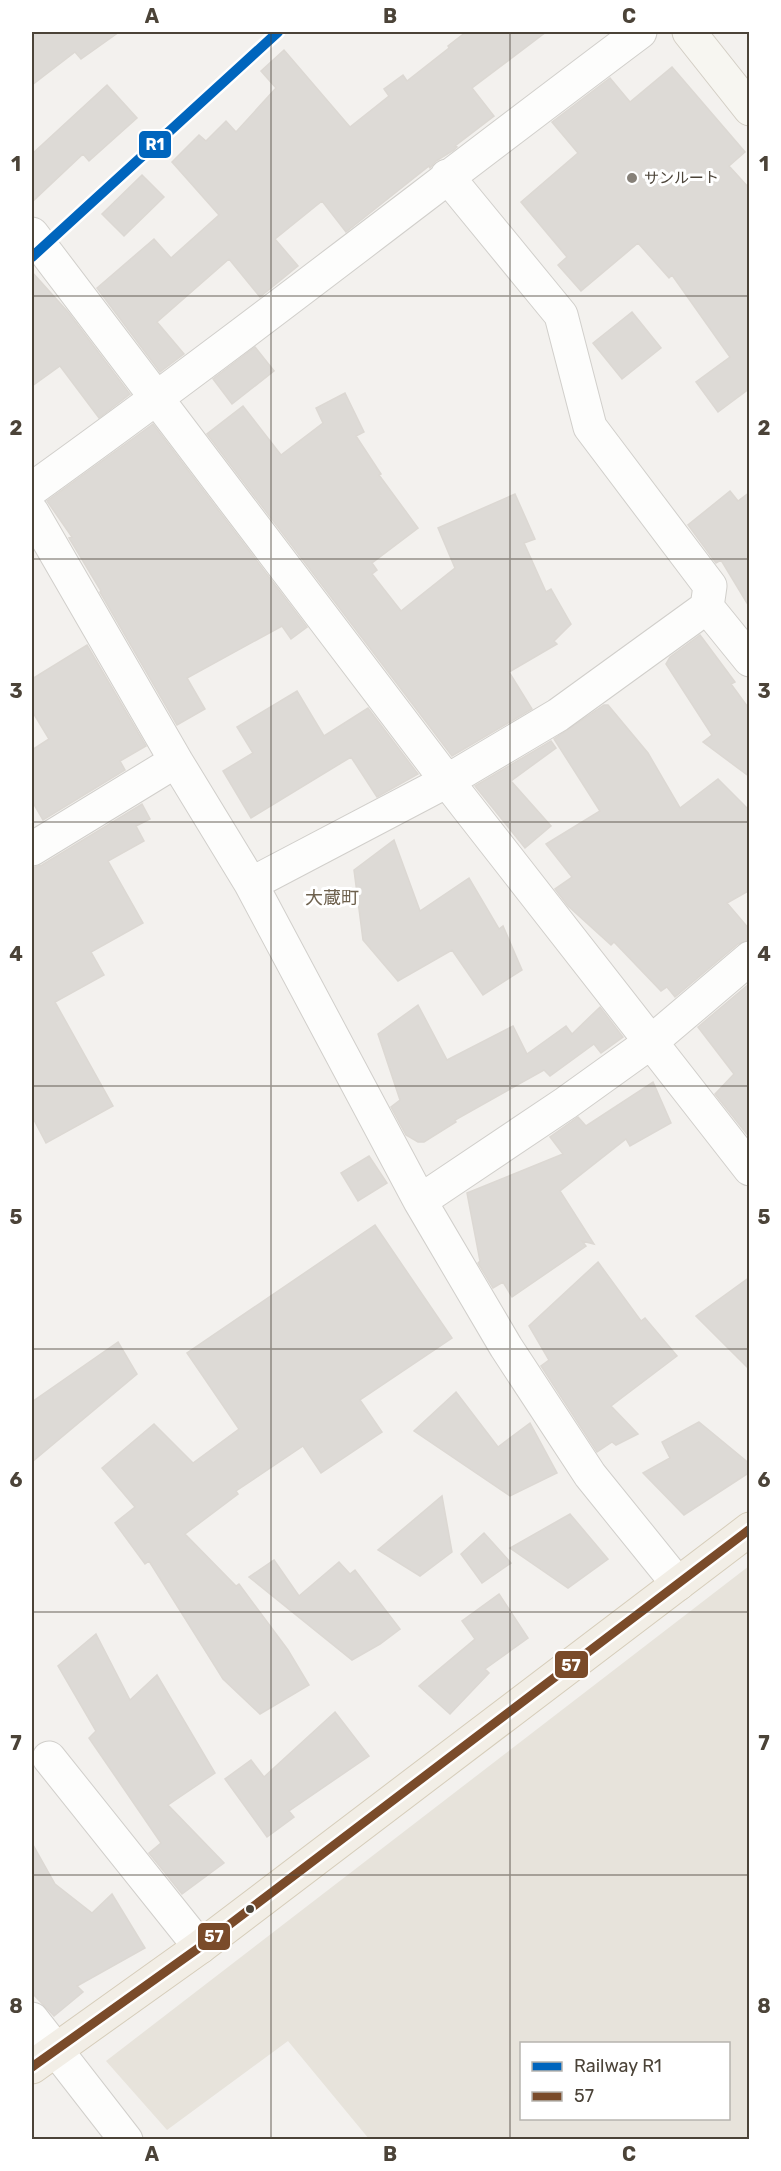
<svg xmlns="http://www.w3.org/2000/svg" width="781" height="2171" viewBox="0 0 781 2171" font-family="Rubik,'Noto Sans JP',sans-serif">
	<rect width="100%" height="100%" fill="#f3f1ee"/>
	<path fill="#e7e3db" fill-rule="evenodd" d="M749,1566V2139H369L288,2041L167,2130L106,2061ZM522,2044H728V2118H522Z"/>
	<path fill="#dddad6" stroke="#dcd8d3" stroke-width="1.5" d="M32,32H119L81,59L75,52L32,85Z
		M466,32H546L472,88L494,116L455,146L457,147L454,150L436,161L430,168L429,166L346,232L322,201L275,239L298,266L260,297L229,259L157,322L184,354L160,372L97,288L154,239L171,258L219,215L172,162L199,135L206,141L226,121L236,132L276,88L261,71L284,50L350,127L389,96L384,89L403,75L407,81L449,48L448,46Z
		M672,67L745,152L729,166L750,189V388L718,412L696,382L730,357L672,275L669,278L638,243L581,291L558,265L567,257L521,202L578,153L552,122L610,78L630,102Z
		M107,85L137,118L89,161L83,154L32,202V154Z
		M142,175L164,197L124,236L102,214Z
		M32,272L68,312L130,394L99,418L60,366L32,386Z
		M632,312L661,348L622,379L593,343Z
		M255,347L274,371L232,404L213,379Z
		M345,393L364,432L356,436L381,474L379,475L418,528L372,563L377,570L372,574L401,611L455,568L438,528L515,494L535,539L524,543L546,592L551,589L571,624L554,641L557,644L509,672L532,709L452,756L207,434L243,406L281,455L323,423L316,408Z
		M153,424L307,627L291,639L282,626L187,678L205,709L177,725L100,592L101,591L69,538L72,537L47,501Z
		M730,491L738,501L750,492V608L721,560L716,563L688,525Z
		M700,635L735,682L731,684L750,710V777L703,742L712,735L666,664L670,657Z
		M87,645L146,746L120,761L125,770L43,820L32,801V750L49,739L32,711V679Z
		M297,691L324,736L368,708L418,774L377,797L351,757L251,818L223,771L253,753L237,727Z
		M604,705H608L648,753L680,808L718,779L750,811V890L727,903L750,930V940L738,944L675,997L667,987L661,991L614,942L611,945L568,906L555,889L572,877L546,844L600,811L554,739Z
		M551,741L556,748L511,781L551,826L525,848L475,786Z
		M142,804L150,819L136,826L144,841L108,861L143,923L91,952L104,975L55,1002L113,1106L46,1143L32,1116V868L42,865Z
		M394,840L420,911L469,878L499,929L503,926L522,970L483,995L452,950L398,981L363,940L354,870Z
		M750,983V1138L715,1094L734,1074L698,1027Z
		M418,1005L447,1060L513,1026L527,1054L566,1026L572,1034L600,1007L623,1037L601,1053L594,1044L550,1076L544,1070L455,1120L456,1122L424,1142H418L406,1135L391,1107L400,1100L378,1034Z
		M653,1082L671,1123L630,1146L626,1139L560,1191L594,1244L582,1241L586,1246L512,1297L503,1282L493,1288L478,1263L480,1261L467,1193L563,1154L550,1137L578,1117L586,1126Z
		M369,1156L387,1183L358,1201L341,1173Z
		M375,1225L452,1338L360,1400L382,1432L321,1473L303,1446L236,1491L238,1494L185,1534L236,1586L239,1584L288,1650L309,1685L260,1714L223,1679L149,1561L145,1564L115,1523L135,1507L102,1468L154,1424L193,1463L239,1429L187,1353Z
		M598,1262L641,1321L645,1318L677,1356L611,1406L638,1434L616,1445L612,1442L597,1452L541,1366L549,1360L529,1326Z
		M750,1277V1370L696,1316Z
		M118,1342L137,1374L32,1462V1402Z
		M456,1392L498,1447L530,1423L557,1473L510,1496L414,1431Z
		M699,1422L750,1464V1472L684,1515L643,1473L670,1458L662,1442Z
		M442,1496L452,1552L420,1576L378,1550Z
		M570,1514L608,1559L568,1588L510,1548Z
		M484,1533L511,1563L482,1583L461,1554Z
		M274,1560L299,1596L339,1562L350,1574L355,1570L400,1629L380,1644L352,1660L249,1577Z
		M499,1594L528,1638L485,1669L489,1673L450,1714L419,1686L475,1639L462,1621Z
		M96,1634L130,1700L157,1675L215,1773L168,1805L224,1863L182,1894L149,1853L161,1843L89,1738L96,1731L58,1666Z
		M335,1712L369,1756L289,1811L294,1817L267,1837L225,1779L251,1760L264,1777Z
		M32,1843L55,1884L92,1913L112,1894L145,1948L77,1986L83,1992L54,2016L32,1993Z"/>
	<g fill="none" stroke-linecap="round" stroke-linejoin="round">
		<defs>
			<path id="minor" d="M32,234L447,781L750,1169
				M32,489C238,341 437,184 640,32
				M32,512L176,761L251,884L420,1201L506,1347L590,1475L678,1584
				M707,607L750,660
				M32,849L176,761
				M251,884L447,781L558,715L707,607L710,586L590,427L561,315L447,176
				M420,1201L566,1103L651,1042L750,958
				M49,1758L200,1947"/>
			<path id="tertiary" d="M32,2019L126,2140"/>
			<path id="secondary" d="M689,32L750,109"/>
			<path id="primary" d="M32,2067L200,1947L750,1529"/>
		</defs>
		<use href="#minor" stroke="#d1cfcb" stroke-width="35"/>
		<use href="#tertiary" stroke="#d1cfcb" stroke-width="35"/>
		<use href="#secondary" stroke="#d3cec4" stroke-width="35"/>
		<use href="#primary" stroke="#d6cdba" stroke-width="35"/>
		<use href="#minor" stroke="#fdfdfc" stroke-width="33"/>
		<use href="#tertiary" stroke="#fdfdfc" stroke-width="33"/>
		<use href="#secondary" stroke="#f7f6f1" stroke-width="33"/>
		<use href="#primary" stroke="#f2eee6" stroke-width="33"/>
		<defs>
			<path id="bus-1" d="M32,2067L200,1947L750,1529"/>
		</defs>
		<use href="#bus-1" stroke="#fff" stroke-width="14"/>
		<use href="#bus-1" stroke="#7a4b2a" stroke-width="9"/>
		<defs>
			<path id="rail-1" d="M32,257L278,32"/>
		</defs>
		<use href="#rail-1" stroke="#fff" stroke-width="15"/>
		<use href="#rail-1" stroke="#0065bd" stroke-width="10"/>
	</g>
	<path fill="none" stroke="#4b4338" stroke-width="1.5" stroke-opacity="0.55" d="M271,32V2140M510,32V2140M32,296H750M32,559H750M32,822H750M32,1086H750M32,1349H750M32,1612H750M32,1875H750"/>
	<circle fill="#868078" stroke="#fff" stroke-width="2" cx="632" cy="178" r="6"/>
	<circle fill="#4b4338" stroke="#fff" stroke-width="2" cx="250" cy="1909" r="5"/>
	<g text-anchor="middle" stroke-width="6" stroke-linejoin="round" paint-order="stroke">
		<g font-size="15" fill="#4b4338" stroke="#fff" text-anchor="start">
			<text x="644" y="183">サンルート</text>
		</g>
		<g font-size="18" fill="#6e614e" stroke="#fff">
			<text x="332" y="904">大蔵町</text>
		</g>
	</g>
	<g stroke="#fff" stroke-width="2">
		<rect x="138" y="130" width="34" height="29" rx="6" fill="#0065bd"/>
		<rect x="554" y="1650" width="35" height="29" rx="6" fill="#7a4b2a"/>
		<rect x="197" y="1922" width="34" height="29" rx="6" fill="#7a4b2a"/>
	</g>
	<g font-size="16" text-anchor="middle" font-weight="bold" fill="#fff">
		<text x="155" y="150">R1</text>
		<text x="571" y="1671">57</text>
		<text x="214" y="1942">57</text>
	</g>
	<rect width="781" height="2171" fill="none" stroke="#ffffff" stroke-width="66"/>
	<rect x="520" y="2042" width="210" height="78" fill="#ffffff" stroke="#b7b4af" stroke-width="1.5"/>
	<rect x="532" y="2062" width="30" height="9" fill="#0065bd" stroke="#b7b4af" stroke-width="1.5"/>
	<text x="574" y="2072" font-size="18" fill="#4b4338">Railway R1</text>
	<rect x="532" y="2092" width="30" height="9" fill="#7a4b2a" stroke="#b7b4af" stroke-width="1.5"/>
	<text x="574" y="2102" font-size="18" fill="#4b4338">57</text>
	<rect x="33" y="33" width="715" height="2105" fill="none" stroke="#4b4338" stroke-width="2"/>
	<g font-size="20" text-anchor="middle" font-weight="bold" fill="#4b4338">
		<text x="152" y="23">A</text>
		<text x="390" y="23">B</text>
		<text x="629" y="23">C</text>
		<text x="16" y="171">1</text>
		<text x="764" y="171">1</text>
		<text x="16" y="435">2</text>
		<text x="764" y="435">2</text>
		<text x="16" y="698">3</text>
		<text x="764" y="698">3</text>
		<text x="16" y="961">4</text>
		<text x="764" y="961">4</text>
		<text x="16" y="1224">5</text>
		<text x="764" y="1224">5</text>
		<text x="16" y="1487">6</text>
		<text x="764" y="1487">6</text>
		<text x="16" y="1750">7</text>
		<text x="764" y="1750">7</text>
		<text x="16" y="2013">8</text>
		<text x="764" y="2013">8</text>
		<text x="152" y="2161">A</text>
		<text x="390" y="2161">B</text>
		<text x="629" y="2161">C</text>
	</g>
</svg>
